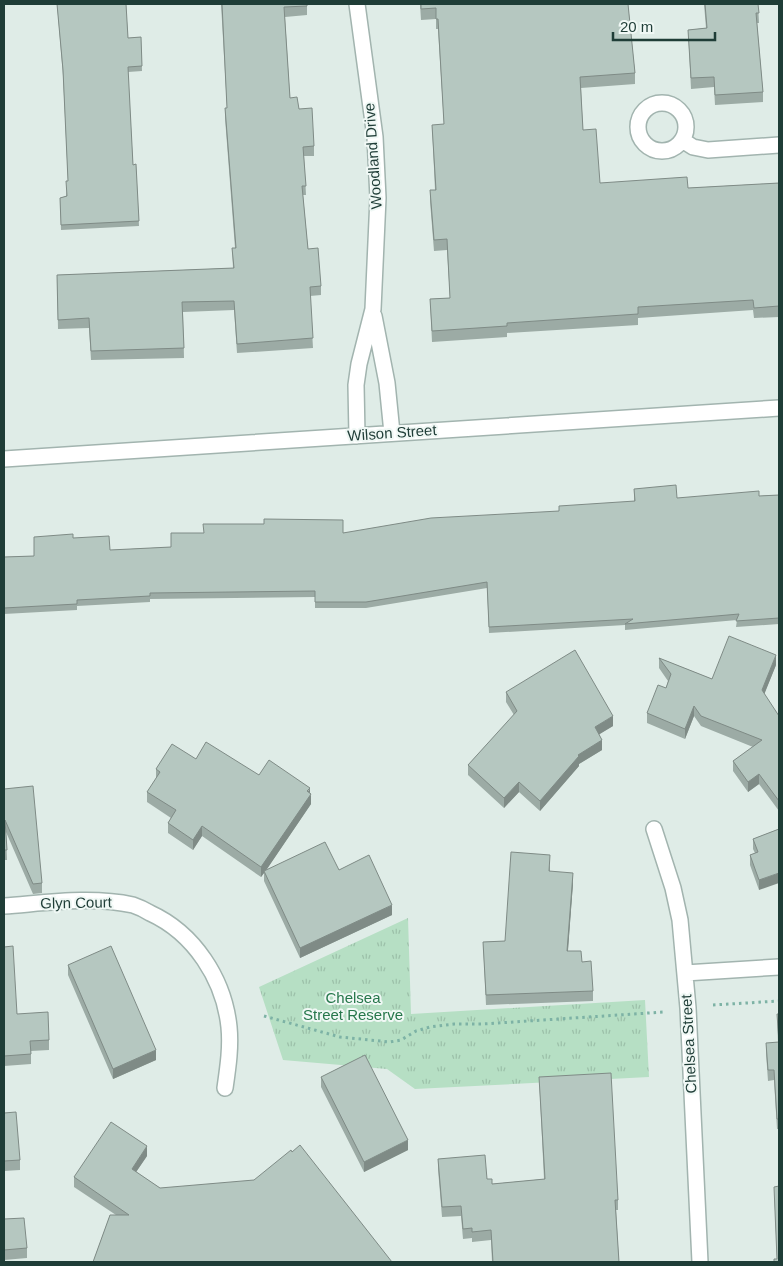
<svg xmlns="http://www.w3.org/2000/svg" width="783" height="1266" viewBox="0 0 783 1266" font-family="Helvetica,sans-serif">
	<defs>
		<pattern id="park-tufts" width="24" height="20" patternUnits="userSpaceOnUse" patternTransform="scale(1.25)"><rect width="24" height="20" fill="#b6dfc4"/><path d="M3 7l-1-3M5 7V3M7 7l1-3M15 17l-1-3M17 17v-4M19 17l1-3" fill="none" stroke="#9cc0a9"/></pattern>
	</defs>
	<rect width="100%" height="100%" fill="#dfece7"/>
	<path fill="url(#park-tufts)" d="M408,918L411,1014L645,1000L649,1077L415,1089L387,1069L283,1060L259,987Z"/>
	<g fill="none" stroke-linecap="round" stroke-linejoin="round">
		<defs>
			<path id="minor" d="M638 127a24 24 0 1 1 48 0a24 24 0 1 1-48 0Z
				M682,140L693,147L708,150L779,145
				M374,316L387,383L392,433
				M357,436L356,385L359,364L373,309L378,198L375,137L357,4
				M4,459L779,408
				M654,829L673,888L680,920L688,1008L700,1262
				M4,906C46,903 91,896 133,905C139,907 145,910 150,913C194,933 224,979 229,1027C231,1047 228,1067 225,1088
				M685,973L779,967"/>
		</defs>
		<use href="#minor" stroke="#a2b4af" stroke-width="18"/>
		<path stroke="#7db2a5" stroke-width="3" stroke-dasharray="2.5 4" stroke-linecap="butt" d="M713,1005L779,1001
			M264,1016L340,1037L390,1042L401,1040L416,1031L430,1027L454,1024H483L664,1012"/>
		<use href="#minor" stroke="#fff" stroke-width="15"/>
	</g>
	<path fill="#9caba5" d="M57,4H126L128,38L141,37L142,71L128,72L133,165L136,164L139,226L61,230L60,198L66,196L68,181L63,76Z
		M221,4H307V15L285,17L290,98L299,109L314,146V156H304L306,195H303L308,249L321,286V295L310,296L313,348L237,353L234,310L183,312L184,358L91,360L89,328L58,329L57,275L233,268L232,248H235L225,118V108H227Z
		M420,4H628L635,73V84L581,88L583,130L600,183L688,188L779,183V317L754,318L753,310L638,318V325L507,333V337L432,342L430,299L450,298L447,250L434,251L430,201V190H435L432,125H444L438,29H436V19L421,20Z
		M704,4H758L759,23H757L763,92V102L715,105L714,87L691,89L688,30L706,28Z
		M634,489L677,498L759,496L779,495V624L736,627L737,620L625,630V625L489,633L487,588L366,608H315V597L150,599V602L77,606V610L4,614V557L34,556L73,538L110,550L171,547L343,533L559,511L634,501Z
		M659,658L712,679L776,665L764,694L779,716V811L759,784L748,792L733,771V761L753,747L701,726L694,716L685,739L647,723V713L666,688L668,681L659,668Z
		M506,692L613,726L599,734L602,750L579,764V766L540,811L519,792L504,808L468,775V765L514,715L506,702Z
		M196,759L259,775L310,792L311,804L266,870H339L392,915L300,958L264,881V873L261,877L202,836L193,850L168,833V823L171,818L147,802V792L156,779V769Z
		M4,789L42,883V893L33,894L6,832L7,860H4Z
		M779,829L759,890L750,865V855L755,853L753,849V839Z
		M550,865V871L573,883L568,951L582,962L593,991V1001L486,1005L483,942L505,941Z
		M4,947L17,1014L49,1040V1050L31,1051V1064L4,1066Z
		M68,965L156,1060L113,1079L68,975Z
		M777,1014H779V1129H777L774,1080L768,1081L766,1053V1043H778Z
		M321,1077L408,1150L364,1172L321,1087Z
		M539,1077L618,1200V1210H616L619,1262H492L491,1240L472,1242V1238L463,1239L461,1216L442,1217L438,1169V1159L487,1179L492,1184L544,1179Z
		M4,1113L20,1160V1170L4,1171Z
		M147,1156L136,1172L160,1188L392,1262H93L110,1215H116L74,1187V1177Z
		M774,1187L779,1262L777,1259Z
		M4,1219L27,1248V1258L4,1260Z"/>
	<path fill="#7f8b86" d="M776,655V665L762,700V690Z
		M694,706V716L685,739V729Z
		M613,716V726L595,737V727Z
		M602,740V750L579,764V766L540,811V801L578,755Z
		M759,774V784L748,792V782Z
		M519,782V792L504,808V798Z
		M310,788V796L311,794V804L265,872L264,871V873L261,877V867Z
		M202,826V836L193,850V840Z
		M573,873V883L567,962V951Z
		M779,873V883L759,890V880Z
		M392,905V915L300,958V948Z
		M156,1050V1060L113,1079V1069Z
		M408,1140V1150L364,1172V1162Z
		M147,1146V1156L132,1178V1169Z"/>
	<path fill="#b5c7c0" stroke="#7f8b86" d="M57,4H126L128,38L141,37L142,66L128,67L133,165L136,164L139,221L61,225L60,198L67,196L66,181H68L63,70Z
		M222,4H307V6L284,7L290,98L297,97L299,109L312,108L314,146L303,147L306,186H302L308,249L318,248L321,286L310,287L313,338L237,344L234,301L182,302L184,348L91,351L89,318L58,320L57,275L234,268L232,248H236L225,108H227Z
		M421,4H628L635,73L580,77L583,130L596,129L600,183L687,177L688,188L779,183V306L754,308L753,300L638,307V314L507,323V326L432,331L430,299L450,298L447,239L434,240L430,190H436L432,125L444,124L438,19H436V8L421,9Z
		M705,4H758L759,13H756L763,92L715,95L714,77L691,78L688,30L707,28Z
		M676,485L677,498L759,491V496L779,495V618L736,621L739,614L625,624L633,619L489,627L487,582L366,602H315V591L150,593V596L77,600V604L4,608V557L34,556V537L73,534V538L109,536L110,550L171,547V533H204L203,524H264V519L343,520V533L431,518L559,511V506L635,501L634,489Z
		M729,636L776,655L762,690L779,716V801L759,774L748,782L733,761L762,740L701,716L694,706L685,729L647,713L658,685L666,688L671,674L659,658L712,679Z
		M575,650L613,716L595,727L602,740L578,755L579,756L540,801L519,782L504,798L468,765L517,711L506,692Z
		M206,742L259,775L269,760L310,788L307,791L311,794L261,867L202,826L193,840L168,823L176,810L147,792L160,772L156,769L172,744L196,759Z
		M33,786L42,883L33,884L5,820L7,850H4V789Z
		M779,829V873L759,880L750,855L758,852L753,839Z
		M325,842L339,870L369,855L392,905L300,948L264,871Z
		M511,852L550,855L549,871L573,873L567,951H581L582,962L591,961L593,991L486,995L483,942L505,941Z
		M13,946L17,1014L48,1012L49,1040L30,1041L31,1054L4,1056V947Z
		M111,946L156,1050L113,1069L68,965Z
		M777,1014H779V1119H777L774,1070H768L766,1043L779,1042Z
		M365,1055L408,1140L364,1162L321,1077Z
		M611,1073L618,1200H615L619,1262H493L491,1230L472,1232V1228L463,1229L461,1206L442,1207L438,1159L485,1155L487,1179H492V1184L545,1179L539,1077Z
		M16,1112L20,1160L4,1161V1113Z
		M111,1122L147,1146L132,1169L160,1188L254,1180L291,1150L292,1152L300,1145L392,1262H93L110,1215H129L74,1177Z
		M779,1186V1262H774V1259H777L774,1187Z
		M24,1218L27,1248L4,1250V1219Z"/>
	<g text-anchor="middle" stroke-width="4" stroke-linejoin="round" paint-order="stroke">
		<g font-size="15" fill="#1f3d37" stroke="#f0f8f5">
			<text transform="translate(373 156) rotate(-94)" y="5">Woodland Drive</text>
			<text transform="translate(392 433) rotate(-4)" y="5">Wilson Street</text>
			<text transform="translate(76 903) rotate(-1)" y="5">Glyn Court</text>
			<text transform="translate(689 1044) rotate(-93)" y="5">Chelsea Street</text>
		</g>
		<g font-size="15" fill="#26774b" stroke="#f0f8f5">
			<text x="353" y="1003">Chelsea<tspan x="353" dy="17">Street Reserve</tspan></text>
		</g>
	</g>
	<rect width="783" height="1266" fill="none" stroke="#1f3d37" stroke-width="10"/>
	<path d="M613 32v8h102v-8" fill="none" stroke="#1f3d37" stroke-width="2.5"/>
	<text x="620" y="32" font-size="15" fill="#1f3d37" stroke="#f0f8f5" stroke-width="4" paint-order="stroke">20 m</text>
</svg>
